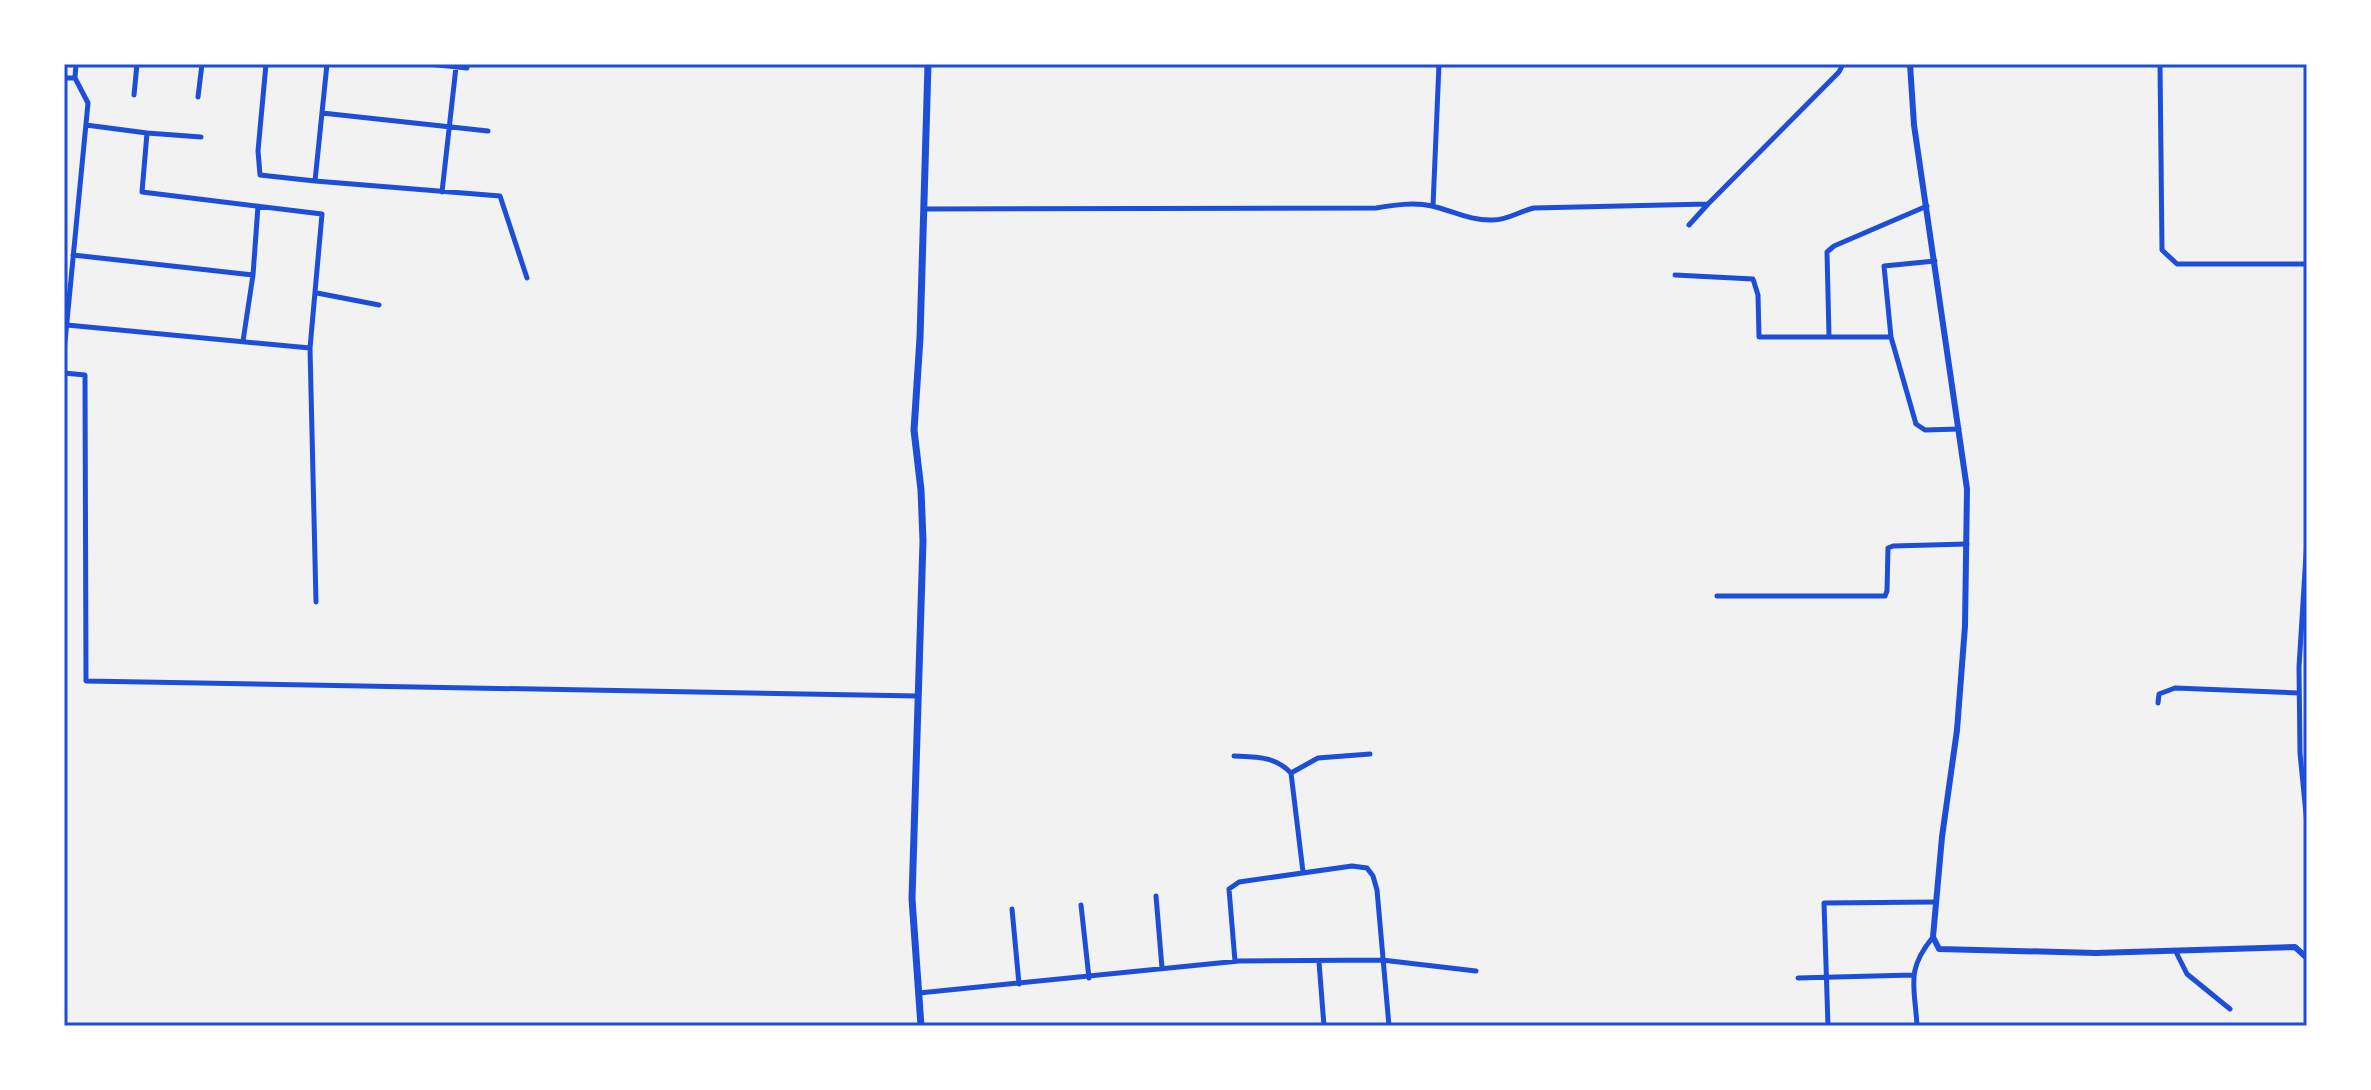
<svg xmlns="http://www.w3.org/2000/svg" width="2371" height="1090" viewBox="0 0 2371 1090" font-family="'Crimson Pro',serif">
	<rect width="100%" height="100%" fill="#f2f2f2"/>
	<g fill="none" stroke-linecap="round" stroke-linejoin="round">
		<path stroke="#1d4ed8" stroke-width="5" d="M266,64L258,151L260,175L315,181
			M327,64L315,181L500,196L527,278
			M428,64L467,68
			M2160,64L2162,250L2177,264H2307
			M64,78H75L88,103L64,352
			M75,78L76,64
			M134,95L137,64
			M198,97L202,64
			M322,113L488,131
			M86,125L147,133L142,192L322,214L310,348L316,602
			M147,133L201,137
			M442,192L456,67
			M1708,204L1839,72L1843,64
			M1433,206L1439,64
			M924,209L1376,208C1394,205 1414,202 1432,206C1453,211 1471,221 1493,220C1508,220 1520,211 1534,208L1708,204L1689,225
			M73,255L253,275
			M1935,261L1884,266L1891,337L1916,424L1925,430L1959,429
			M1675,275L1753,279L1758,295L1759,337H1891
			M317,293L379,305
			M67,325L310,348
			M1829,336L1827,252L1834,246L1927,206
			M243,341L253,275L258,206
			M64,373L85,375L86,681L918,696
			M2307,539L2299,667L2300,753L2307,824
			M1717,596H1885L1887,591L1888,548L1893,546L1967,544
			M2158,703L2159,694L2175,688L2299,693
			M1234,756C1256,757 1275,756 1291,773
			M1303,872L1291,773L1318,758L1370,754
			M1156,896L1162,968
			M1081,905L1089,978
			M1012,909L1019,984
			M2176,952L2187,974L2230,1009
			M1235,961L1229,889L1239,882L1352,866L1367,868L1373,876L1377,890L1389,1026
			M1319,962L1324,1026
			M1798,978L1913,975
			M919,993L1239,961L1382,960L1476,971
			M1828,1026L1824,903L1936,902
			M1917,1026C1915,986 1905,971 1933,937"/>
		<path stroke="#1d4ed8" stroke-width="6" d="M1910,64L1914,125L1967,489L1965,626L1957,730L1942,837L1933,937L1939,949L2096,953L2295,947L2307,958"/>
		<path stroke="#1d4ed8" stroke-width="7" d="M921,1026L912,899L923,541L921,490L914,430L920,338L928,64"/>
	</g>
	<rect width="2371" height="1090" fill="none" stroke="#ffffff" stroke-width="132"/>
	<rect x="66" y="66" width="2239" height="958" fill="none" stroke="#1d4ed8" stroke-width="3"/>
</svg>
